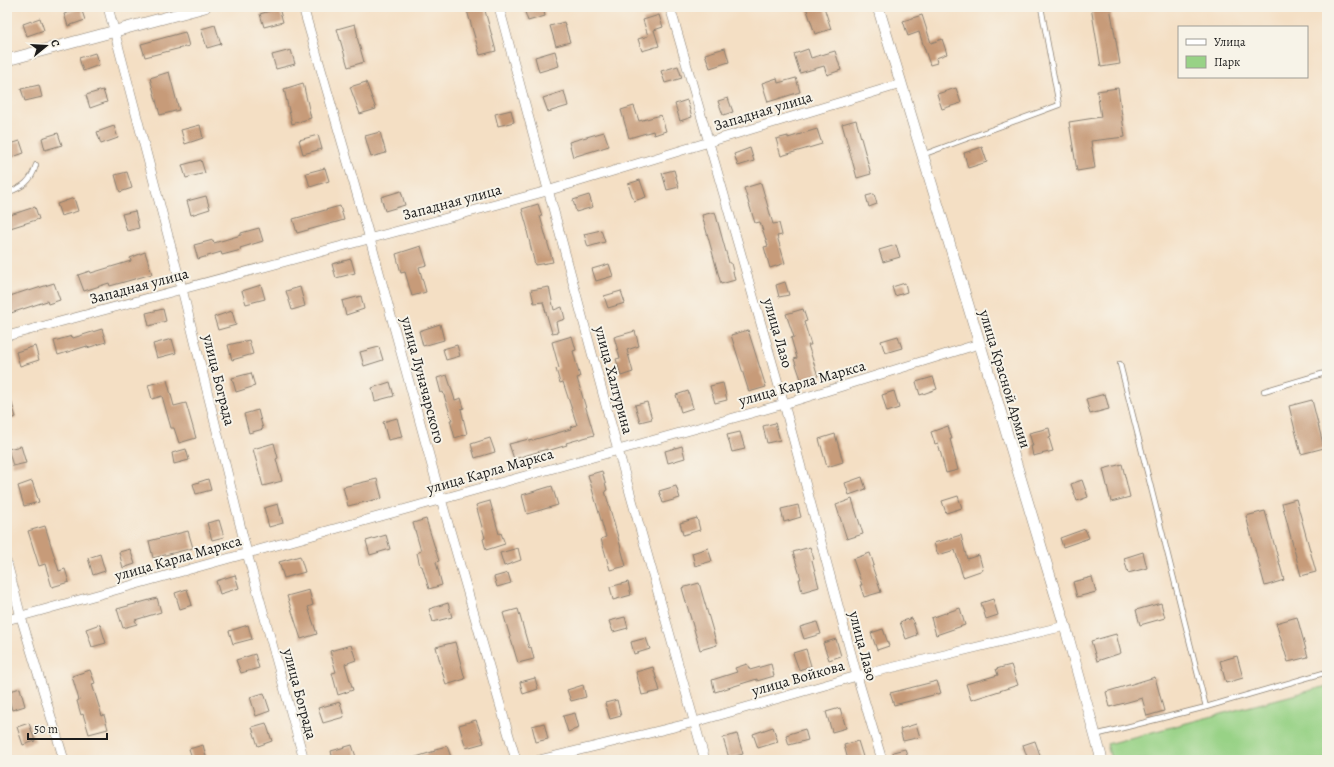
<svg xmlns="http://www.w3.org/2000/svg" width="1334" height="767" viewBox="0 0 1334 767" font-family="Alegreya,serif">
	<rect width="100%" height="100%" fill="#f7f3e8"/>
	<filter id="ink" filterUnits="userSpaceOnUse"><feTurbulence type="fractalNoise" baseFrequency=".025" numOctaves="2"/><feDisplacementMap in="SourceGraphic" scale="8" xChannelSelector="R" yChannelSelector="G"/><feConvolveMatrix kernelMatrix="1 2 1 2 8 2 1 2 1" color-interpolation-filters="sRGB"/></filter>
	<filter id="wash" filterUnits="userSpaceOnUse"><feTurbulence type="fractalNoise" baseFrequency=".012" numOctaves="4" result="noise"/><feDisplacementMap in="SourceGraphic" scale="16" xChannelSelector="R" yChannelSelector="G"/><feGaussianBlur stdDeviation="0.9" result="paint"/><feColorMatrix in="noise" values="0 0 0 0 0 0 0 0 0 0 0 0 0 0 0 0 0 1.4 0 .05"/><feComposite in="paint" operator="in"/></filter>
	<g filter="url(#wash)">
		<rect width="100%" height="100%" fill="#f4dfc4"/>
		<path fill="#98d286" stroke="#5a7751" d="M1327,686V760H1111L1107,744Z"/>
		<g id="blocks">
			<path fill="#c79b79" d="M466,7H484L496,51L480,55Z
				M530,7H543L545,16L528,21L524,9Z
				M806,7H824L831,29L815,34Z
				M1091,7H1110L1120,64L1101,67Z
				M81,8L85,20L68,26L64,14Z
				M279,8L283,22L264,27L260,14Z
				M659,15L663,27L654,30L659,46L642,51L638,39L648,36L643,20Z
				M922,15L931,43L942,39L947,54L936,58L937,63L930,65L919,32L908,36L903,21Z
				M40,18L44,30L27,36L23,24Z
				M564,22L570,42L556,46L550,26Z
				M355,24L358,37H357L364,62L348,67L337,29Z
				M215,25L221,44L207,48L201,29Z
				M185,32L189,46L145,57L141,44Z
				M725,48L729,62L710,68L705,54Z
				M808,49L811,58L835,51L841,70L827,75L824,66L800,73L794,54Z
				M291,50L295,64L276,69L272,55Z
				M555,51L559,66L539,72L535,57Z
				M95,53L99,65L83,71L79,58Z
				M678,66L682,78L665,83L661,71Z
				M169,72L179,110L160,115L150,78Z
				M777,78L778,83L796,78L800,92L768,102L762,83Z
				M366,82L376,109L360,114L350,87Z
				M303,83L311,118L292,124L284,89Z
				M39,85L42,97L25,101L21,89Z
				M956,88L961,103L942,109L937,94Z
				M1118,88L1125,137L1091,141L1095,168L1077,171L1069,122L1101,117L1097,91Z
				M103,90L107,102L90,108L86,95Z
				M564,91L568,106L548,112L543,98Z
				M728,98L733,112L723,115L718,101Z
				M687,100L692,117L680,121L675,104Z
				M634,106L639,121L661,115L666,131L654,135L653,131L629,138L621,110Z
				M511,110L514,122L498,126L495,114Z
				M856,120L871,174L857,178L842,124Z
				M200,125L203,138L185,144L181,130Z
				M114,126L118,138L101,144L97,132Z
				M817,129L822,144L781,156L776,139L788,136V138Z
				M380,132L386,153L371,157L365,136Z
				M604,132L609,146L573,157L569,142Z
				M58,133L62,145L45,150L42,138Z
				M318,135L322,149L303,154L299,140Z
				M20,141L24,153L7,159V145Z
				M982,147L987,162L968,168L964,153Z
				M750,148L754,161L738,166L734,154Z
				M201,160L205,173L186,178L182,165Z
				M325,168L329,181L310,187L306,173Z
				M674,170L679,187L667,190L662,173Z
				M127,172L132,188L120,192L115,175Z
				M640,180L646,197L634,201L628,184Z
				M761,183L773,224L779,223L782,235L777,236L785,263L770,268L764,247L768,246L760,222L755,223L744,188Z
				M401,191L405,205L385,211L381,197Z
				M874,194L877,204L869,207L866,196Z
				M589,195L593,207L576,212L573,200Z
				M206,196L210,209L191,215L187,201Z
				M74,198L78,211L61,216L57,204Z
				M538,204L542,216H540L553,262L535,265L527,231L528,230L522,209Z
				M340,206L344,220L297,233L293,219Z
				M35,207L39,219L7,229V216Z
				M135,211L139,228L127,231L122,214Z
				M715,212L729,263H731L735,280L721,284L702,215Z
				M259,228L263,241L240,248L241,250L222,255L221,252L198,259L194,245L213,240L214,243L241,235V233Z
				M601,230L605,242L588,247L584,234Z
				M896,245L900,257L883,262L879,250Z
				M421,246L427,265L419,267L426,292L412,296L405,272L401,273L396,254Z
				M145,252L152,274L110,286L109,283L84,291L78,275L90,271L91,273L131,261L130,258Z
				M351,259L355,273L336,278L332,264Z
				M609,264L613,276L596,281L592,269Z
				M785,282L789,295L779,297L776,285Z
				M54,283L60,300L48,304L47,301L11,313L7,297L28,290L29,291Z
				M905,283L907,292L895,296L892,287Z
				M261,285L265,299L246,304L242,291Z
				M300,287L305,306L292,310L286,291Z
				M549,287L554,310L562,307L565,319L556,322L558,332L552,333L543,302L534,303L531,290Z
				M621,291L625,303L608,308L604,296Z
				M361,296L364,309L346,315L342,301Z
				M163,309L166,321L149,326L146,313Z
				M803,309L807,321L804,322L811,345H808L818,376L802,382L794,359L797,358L791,338L794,337L786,314Z
				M232,311L236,325L218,330L214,317Z
				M440,324L444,340L423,346L419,331Z
				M102,329L106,342L87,348V346L58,355L54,341L72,336L73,338Z
				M748,330L766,387L749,392L731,335Z
				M635,331L639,346L627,350L633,372L621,376L616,359L620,358L614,337Z
				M572,336L576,350L573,351L580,377L577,378L594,435L566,443L567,445L547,451V449L514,459L509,444L529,439V441L571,429L570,427L577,425L563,382L560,383L556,369L559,368L552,342Z
				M898,336L902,348L885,353L881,341Z
				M172,339L176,353L157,358L153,344Z
				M249,340L253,354L232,360L228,345Z
				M457,345L460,356L446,360L443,349Z
				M35,346L39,360L20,366L16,352Z
				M379,347L383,360L364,366L360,352Z
				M251,373L255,386L236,392L232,378Z
				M447,375L455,400L461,398L464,408L461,409L467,434L455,438L450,420H452L443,392L441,393L437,378Z
				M933,377L937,389L920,395L916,382Z
				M167,380L174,406L186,403L196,438L179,443L174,428H171L162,396L152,399L148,385Z
				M390,382L394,396L375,401L372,388Z
				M723,383L727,400L715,403L710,386Z
				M688,391L693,408L681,412L676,395Z
				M894,391L899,408L887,412L882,395Z
				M7,394H9L16,417L7,420Z
				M1105,394L1109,409L1090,414L1086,399Z
				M1312,400L1324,448L1301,454L1289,406Z
				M647,402L652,419L640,422L635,405Z
				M258,410L263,429L249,433L244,414Z
				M397,418L402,437L388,440L383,422Z
				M775,423L780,440L767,443L763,426Z
				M948,426L952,439H950L958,470L946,473L938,443L935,444L931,432Z
				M1049,428L1051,437L1049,438L1053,451L1033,456L1031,446H1033L1029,433Z
				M740,432L745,449L732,452L727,435Z
				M835,434L843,462L827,467L819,439Z
				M490,438L495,452L475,458L471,444Z
				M274,443L278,458L276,459L282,481L263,486L253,449Z
				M21,446L26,463L13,466L8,449Z
				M682,446L685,458L668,463L665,451Z
				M186,449L189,460L174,464L172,453Z
				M1122,464L1130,497L1111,502L1103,469Z
				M602,471L607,490L605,491L626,566L610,570L601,539L606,537L588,475Z
				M862,477L866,489L849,495L845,483Z
				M208,479L211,490L196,494L193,484Z
				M377,479L382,498L348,506L343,487Z
				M1082,480L1088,497L1077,501L1071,484Z
				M32,481L39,502L24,506L18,486Z
				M552,486L558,505L527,514L522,495Z
				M676,486L680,498L663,503L659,491Z
				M958,496L962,508L946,513L942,501Z
				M852,499L863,534L847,539L836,505Z
				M1296,499L1316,572L1301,576L1282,503Z
				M490,501L499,534L501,533L505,544L486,550L483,539L485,538L476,505Z
				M278,504L283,523L269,527L264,508Z
				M798,505L801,517L784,522L781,509Z
				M1265,511L1284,580L1265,586L1246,516Z
				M697,518L700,530L683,535L680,523Z
				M426,519L439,561L436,562L442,585L429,589L422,566H420L417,553L421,551L413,523Z
				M219,520L224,537L212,540L207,523Z
				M45,526L59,571L65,569L69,582L52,587L45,564L39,566L28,531Z
				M1085,529L1089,538L1063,547L1060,538Z
				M188,531L193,548L153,558L149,541Z
				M386,535L390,549L370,555L366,541Z
				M961,535L967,559L979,555L983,570L963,577L955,550L938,555L934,543Z
				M810,547L814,559L812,560L819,587L802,592L799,579H801L793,552Z
				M518,548L521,560L504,566L500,553Z
				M708,548L712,561L695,566L692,553Z
				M130,549L135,564L123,568L119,552Z
				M1143,552L1147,568L1128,573L1124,558Z
				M870,553L874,565L872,566L881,592L864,597L860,585H862L853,559Z
				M100,554L105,571L93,575L88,558Z
				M300,556L305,572L284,578L279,562Z
				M508,573L511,583L497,587L494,577Z
				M235,575L239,588L220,594L216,581Z
				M1092,577L1096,592L1077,597L1073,582Z
				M628,582L631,595L613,600L610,587Z
				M699,583L717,645L700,650L682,588Z
				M187,589L192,605L180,609L175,593Z
				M309,590L313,605L308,607L317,634L301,639L287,596Z
				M157,598L161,612L135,620L137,624L123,628L117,609Z
				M993,599L998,615L986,619L981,603Z
				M448,603L452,617L433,622L429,609Z
				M1161,603L1165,618L1140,625L1136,610Z
				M960,608L965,625L936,635L931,618Z
				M518,609L529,648L531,647L534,659L518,663L503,613Z
				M625,617L628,628L613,632L609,621Z
				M1297,617L1308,657L1288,662L1276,623Z
				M912,618L917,635L906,639L900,622Z
				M817,622L821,634L804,639L800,627Z
				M100,624L106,643L92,647L86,629Z
				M248,625L252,639L233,644L229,631Z
				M883,629L889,646L877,650L871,633Z
				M1116,634L1121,653L1097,661L1091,641Z
				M646,638L650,649L634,654L631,642Z
				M836,639L841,656L829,660L823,643Z
				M455,642L465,679L446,685L436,647Z
				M351,645L356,660L345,664L353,690L338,695L332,673L336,672L330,651Z
				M806,649L811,666L799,670L793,653Z
				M255,654L259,668L241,673L236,660Z
				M1237,656L1243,678L1226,683L1220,661Z
				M747,664L750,670L771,664L774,676L757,681V679L715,692L712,680L737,672L735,668Z
				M1011,665L1018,685L971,700L966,684L998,675L996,669Z
				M653,667L660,691L642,695L636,672Z
				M90,670L95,683L92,684L102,716L104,715L108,729L89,734L83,714L81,715L77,701L79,700L72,676Z
				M1155,677L1164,711L1147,716L1142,698L1110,707L1106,692Z
				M535,678L538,689L523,694L520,682Z
				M937,681L941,693L894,705L890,693Z
				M583,685L586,697L571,701L567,690Z
				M20,688L25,706L12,710L7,692Z
				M264,693L270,711L256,716L250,697Z
				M617,700L621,716L610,719L605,703Z
				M340,702L344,717L323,723L318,708Z
				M840,708L846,728L832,732L826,712Z
				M575,713L579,728L568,732L563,716Z
				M476,720L484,743L466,748L459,725Z
				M29,723L35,741L23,745L17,727Z
				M266,723L272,741L258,746L252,727Z
				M544,723L548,739L536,742L532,726Z
				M916,724L920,737L903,741L900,729Z
				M773,727L778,742L758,748L753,734Z
				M805,729L808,740L789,745L786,735Z
				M737,734L743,754L729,758L723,738Z
				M858,741L864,760H848L844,745Z
				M1035,741L1041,758L1028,760L1023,745Z
				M203,745L207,760H193L189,749Z
				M352,745L357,760H333L331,751Z
				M447,746L452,760H414L413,758L435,751V749Z
				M905,749L909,760H895L893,752Z"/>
		</g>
	</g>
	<g filter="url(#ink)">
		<use href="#blocks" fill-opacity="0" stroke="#887e70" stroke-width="1"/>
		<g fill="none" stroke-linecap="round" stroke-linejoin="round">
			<defs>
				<path id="service" d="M922,155L1059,105L1041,7
					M7,193C23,187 31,182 36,165
					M1120,364L1206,707
					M1264,391L1325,373L1327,379
					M1095,735L1206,707L1327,672"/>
				<path id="minor" d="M108,7L182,289L247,553L304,760
					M303,7L370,239L441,499L516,760
					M499,7L618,450L705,760
					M670,7L784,404L857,676L882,760
					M7,336L547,191L901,84
					M7,563L21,617L64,760
					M7,620L784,404L979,344
					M539,760L695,722L857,676L1065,626"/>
				<path id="tertiary" d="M878,7L1065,626L1102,760
					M7,60L205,7"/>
			</defs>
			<use href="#service" stroke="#887e70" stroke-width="6"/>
			<use href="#minor" stroke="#887e70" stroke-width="10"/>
			<use href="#tertiary" stroke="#887e70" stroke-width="12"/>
			<use href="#service" stroke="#fff" stroke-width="4.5"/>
			<use href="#minor" stroke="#fff" stroke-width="9"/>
			<use href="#tertiary" stroke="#fff" stroke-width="11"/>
		</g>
	</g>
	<g text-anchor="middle" stroke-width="4" stroke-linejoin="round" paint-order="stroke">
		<g font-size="15" fill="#1c1c1c" stroke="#f7f3e8">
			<text transform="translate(763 111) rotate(-17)" y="5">Западная улица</text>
			<text transform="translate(452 202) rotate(-15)" y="5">Западная улица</text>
			<text transform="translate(139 286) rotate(-15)" y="5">Западная улица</text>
			<text transform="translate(778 333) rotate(74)" y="5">улица Лазо</text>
			<text transform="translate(1005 379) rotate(73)" y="5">улица Красной Армии</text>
			<text transform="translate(219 380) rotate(76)" y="5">улица Бограда</text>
			<text transform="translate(423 380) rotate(75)" y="5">улица Луначарского</text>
			<text transform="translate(614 380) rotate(75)" y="5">улица Халтурина</text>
			<text transform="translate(802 383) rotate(-16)" y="5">улица Карла Маркса</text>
			<text transform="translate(490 471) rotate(-16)" y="5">улица Карла Маркса</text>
			<text transform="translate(178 558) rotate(-16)" y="5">улица Карла Маркса</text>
			<text transform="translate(863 646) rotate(75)" y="5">улица Лазо</text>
			<text transform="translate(798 678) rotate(-16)" y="5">улица Войкова</text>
			<text transform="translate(300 694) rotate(75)" y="5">улица Бограда</text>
		</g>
	</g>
	<rect width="1334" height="767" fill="none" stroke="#f7f3e8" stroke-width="24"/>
	<rect x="1178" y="26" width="130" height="52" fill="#f7f3e8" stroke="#9f9d96"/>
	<rect x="1186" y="39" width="20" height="6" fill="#ffffff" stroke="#9f9d96"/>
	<text x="1214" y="46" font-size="12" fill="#1c1c1c">Улица</text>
	<rect x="1186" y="56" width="20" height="12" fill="#98d286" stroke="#9f9d96"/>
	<text x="1214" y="66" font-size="12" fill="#1c1c1c">Парк</text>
	<g transform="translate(46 46) rotate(72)" stroke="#f7f3e8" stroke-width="3" paint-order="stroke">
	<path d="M0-3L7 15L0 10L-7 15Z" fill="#1c1c1c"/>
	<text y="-6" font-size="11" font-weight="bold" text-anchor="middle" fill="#1c1c1c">С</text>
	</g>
	<path d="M28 733v6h79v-6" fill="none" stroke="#1c1c1c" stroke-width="2"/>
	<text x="34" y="733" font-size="12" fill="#1c1c1c" stroke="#f7f3e8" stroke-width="3" paint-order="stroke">50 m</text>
</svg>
